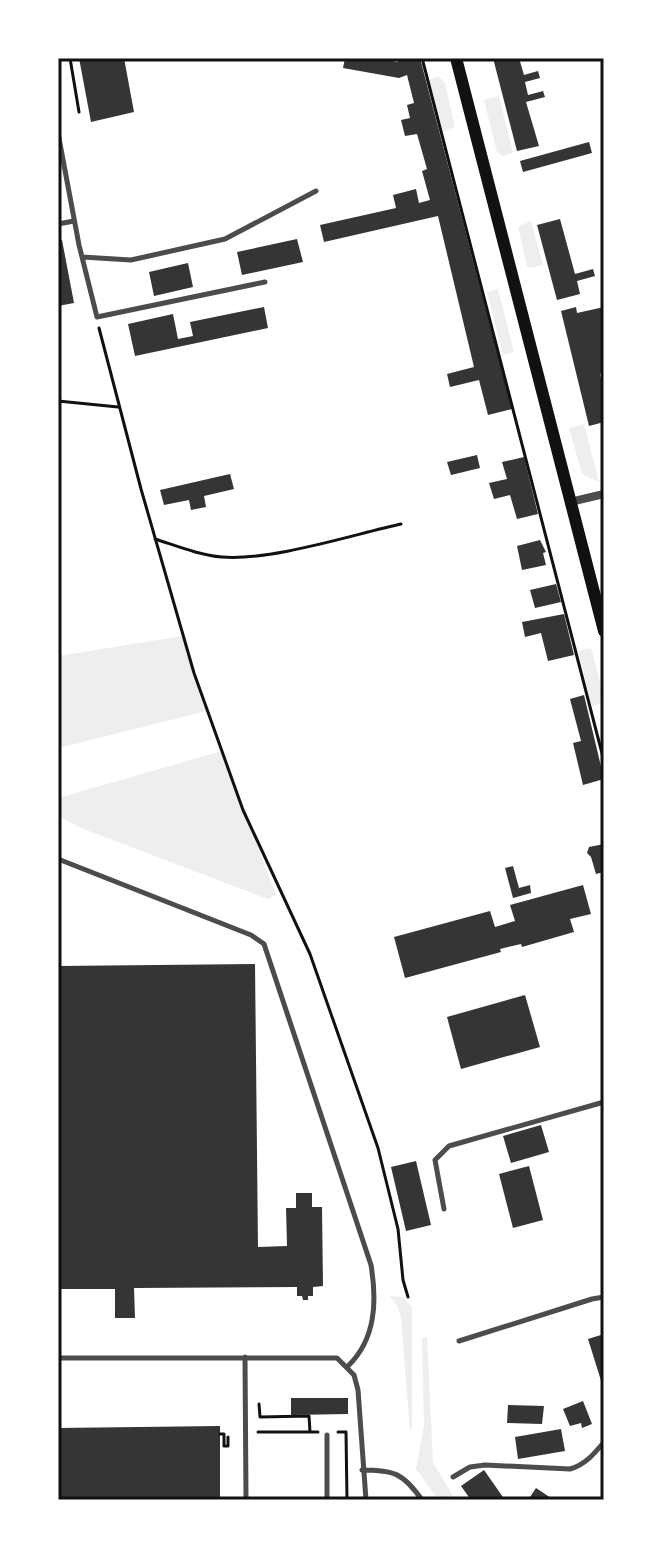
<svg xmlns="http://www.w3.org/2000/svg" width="662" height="1558" viewBox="0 0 662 1558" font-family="'Crimson Pro',serif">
	<rect width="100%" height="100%" fill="#fff"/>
	<path fill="#eee" d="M438,76L445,83L455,127L443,131L429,80Z
		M499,96L513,153L503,156L497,152L484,100Z
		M531,221L543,265L530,268L527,266L518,227Z
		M498,289L514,352L503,355L487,292Z
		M584,424L599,482L582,474L569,428Z
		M183,636L207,711L58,748V656Z
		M591,648L604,697V702L592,706L578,651Z
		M222,751L276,895L268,899L81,828L58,816V798Z
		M390,1296L403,1297L412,1307V1428L410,1431L401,1318L397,1305Z
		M427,1337L433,1462L455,1500L444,1498L439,1500L416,1469L424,1426L422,1338Z"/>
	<path fill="#353535" d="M79,58H124L134,112L91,122Z
		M345,58H376L398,62L397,58H420L512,409L488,415L479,380L450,387L447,374L474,367L438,216L324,242L320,225L396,208L393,195L416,189L419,203L430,200L422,171L427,169L417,134L405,136L401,120L410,118L407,105L414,103L407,75L399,78L343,68Z
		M493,58H519L524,75L538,71L540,78L525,82L528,95L543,91L545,97L526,102L539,146L517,151Z
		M589,142L592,153L523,172L520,161Z
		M560,219L575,274L593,269L595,276L577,281L580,294L557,300L537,225Z
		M297,239L303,262L242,275L237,252Z
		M62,240L74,303L58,306V241Z
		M188,263L193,287L154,296L149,272Z
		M264,307L268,328L135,356L128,324L173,314L178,339L193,336L190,322Z
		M576,307L577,313L604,307V373L600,374L604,393V422L589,426L561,311Z
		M477,455L480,468L451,475L447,462Z
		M524,457L538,514L517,519L510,495L494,499L489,483L507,479L502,462Z
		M230,474L234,489L204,496L206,507L191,510L189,500L164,505L160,490Z
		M540,540L546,552L543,553L546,565L522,570L517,546Z
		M556,584L561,602L535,608L530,590Z
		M564,614L574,655L548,661L541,633L525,637L522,622Z
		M584,695L604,779L583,785L573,743L581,741L570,699Z
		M604,844V872L596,874L591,857L587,853L589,847Z
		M513,866L519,888L530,885L531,893L513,898L505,868Z
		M583,885L591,914L570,919L574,932L522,947L521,944L500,949L501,952L405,978L394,937L490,911L495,927L515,921L510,905Z
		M255,964L258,1247L287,1246L286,1208H296V1193H312V1207H322L323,1286L313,1287V1296H308V1300H303L302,1296H297V1287L134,1288L135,1318H115V1289H58V966Z
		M525,995L540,1047L461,1069L447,1017Z
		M541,1125L549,1152L511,1163L503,1136Z
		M416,1161L431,1225L406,1231L391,1167Z
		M529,1166L543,1220L513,1228L499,1174Z
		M604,1334V1387H603L588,1339Z
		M291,1398H348V1414L291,1415Z
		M583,1401L592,1424L582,1428L581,1423L570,1426L563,1409Z
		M508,1405L544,1406L542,1424L507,1423Z
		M220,1426V1500H58V1428Z
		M561,1429L565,1451L518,1459L515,1437Z
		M484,1470L505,1500H471L461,1486Z
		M536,1488L554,1500H528Z"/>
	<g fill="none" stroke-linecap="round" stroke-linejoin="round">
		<path stroke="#111" stroke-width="3" d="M70,58L79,112
			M422,58L604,761
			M99,328L141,489L194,673L243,810L310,954L378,1148L398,1229L403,1280L408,1297
			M58,401L118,407
			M155,539C177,546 199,555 222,557C272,561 351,535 401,524
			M259,1404L260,1417L309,1416L310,1432
			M258,1432H318
			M338,1432H346L347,1500
			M220,1434H224V1446H228V1437"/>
		<path stroke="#4c4c4c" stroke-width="5" d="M58,133L79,245L97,317L265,282
			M58,224L74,221
			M82,257L131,260L225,239L316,191
			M58,859L251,935L264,944L371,1265C377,1301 376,1339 348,1366
			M444,1209L435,1160L449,1146L604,1102
			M459,1341L592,1299L604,1297
			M245,1357L246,1500
			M58,1358H337L354,1375L358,1390L366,1500
			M327,1435V1500
			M362,1470C394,1470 403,1473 422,1500
			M453,1477L470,1467L485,1465L570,1469C585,1465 594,1454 604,1442"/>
		<path stroke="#4c4c4c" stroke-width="8" d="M570,502L604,494"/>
		<path stroke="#111" stroke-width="12" d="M456,58L604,631"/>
	</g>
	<rect width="662" height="1558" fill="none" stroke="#ffffff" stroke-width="120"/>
	<rect x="60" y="60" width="542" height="1438" fill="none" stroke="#111" stroke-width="3"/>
</svg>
